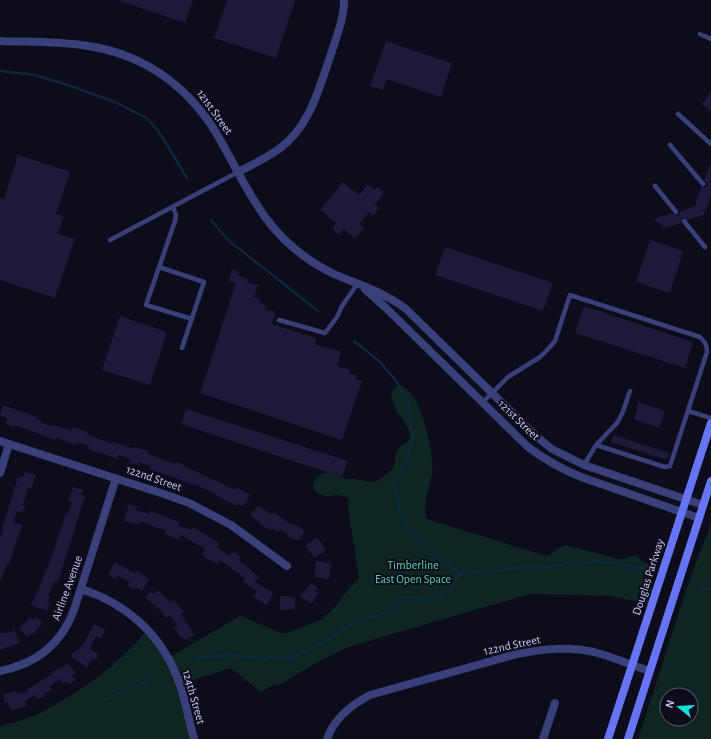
<svg xmlns="http://www.w3.org/2000/svg" width="711" height="739" viewBox="0 0 711 739" font-family="'Alegreya Sans',sans-serif">
	<rect width="100%" height="100%" fill="#0d0c1b"/>
	<path fill="#0f2521" fill-rule="evenodd" d="M403,386C407,389 411,393 414,397C423,410 435,458 432,474C430,487 421,505 427,519L546,556C556,553 555,547 567,545L618,559H624L636,555L645,563L653,565L646,587L656,591L651,605L611,596L530,594L348,647L323,659L279,685L270,686L261,692L231,668L180,684L194,739H0V727C12,722 27,720 38,714C80,693 118,665 148,629L168,658L240,616L284,634L321,620L335,607L345,593L359,578L348,507L349,499C336,489 325,504 313,488L314,481C325,468 329,473 342,478C348,480 354,478 361,480C365,481 371,483 376,482C377,481 391,471 393,469C395,463 395,454 399,448C403,444 411,442 410,434C407,420 386,405 393,389L397,387Z
		M711,524V739H638L689,581ZM667,695H691V719H667Z"/>
	<g fill="none" stroke-linecap="round" stroke-linejoin="round">
		<path stroke="#0e273d" stroke-width="2.5" d="M0,71L35,75L68,85L115,102L148,119L161,135L187,178
			M211,220L228,240L318,311
			M354,341L379,361L393,377L406,395L413,436L406,463L394,484L400,512L408,527L436,556L445,564L460,573L465,571L486,573L491,571H496L521,567H548L562,565L569,563H584L597,561L646,569
			M700,587L711,589
			M196,658L231,655L264,659L269,657H293L322,643L356,621L381,615L403,598H420L432,601C443,592 454,585 460,573
			M106,699L149,681"/>
	</g>
	<path fill="#1c193b" d="M120,0H193L185,23L120,1Z
		M227,0H295L276,58L214,38Z
		M386,41L452,63L441,97L387,79L383,90L370,86Z
		M711,92V111L702,104Z
		M18,155L70,172L56,214L64,216L58,234L75,239L55,298L0,280V197L4,199Z
		M710,163L711,194L704,215L688,220L683,217L681,219V223L664,228L654,219L672,213L677,216L679,214L680,211L695,206L701,187L704,188L706,186L707,183L704,180Z
		M343,182L359,195L368,184L375,190L377,187L384,193L375,204L380,208L373,216L369,212L359,224L364,228L355,239L344,229L339,235L332,229L336,223L320,210Z
		M650,240L683,251L670,293L636,282Z
		M445,247L553,283L543,311L435,275Z
		M232,269L240,272L238,276L248,279L247,282L258,285L254,297L261,300L260,303L266,305L265,309L275,312L272,324L316,338L315,344L341,352L337,366L350,370L349,373L356,375L355,379L362,381L342,440L200,393L236,283L229,281Z
		M584,306L693,342L685,368L575,333Z
		M120,316L167,332L150,385L102,370Z
		M639,402L665,411L659,428L634,419Z
		M3,405L37,417L36,419L43,422L42,423L54,427V425L72,431L73,427L88,432L87,434L113,444V442L134,449V447L149,451L148,454L175,464V462L183,464V465L188,468L236,490L237,487L250,495L243,507L237,503L236,506L201,487L149,469L150,466L138,462L137,465L129,463L130,459L119,455L117,459L99,452L98,453L88,449L89,446L77,442L76,445L56,437L55,440L15,425L14,427L6,424L7,418L0,416Z
		M186,409L348,461L342,477L181,424Z
		M613,435L669,453L667,460L611,442Z
		M25,472L36,475L31,489L28,488L23,505L25,506L22,513L17,511L13,522L22,525L9,564H7L1,581L0,580V539L3,529L2,528L18,477L21,478L22,476H24Z
		M73,487L83,490L81,495L85,496L58,582L54,581L49,595L50,596L47,602L50,603L47,611L31,605L37,591H38L46,569L47,570L66,513L68,514L72,501L68,500Z
		M129,504L137,507L136,510L149,514L150,511L169,518L179,522L178,525L191,530L193,527L219,543L217,547L229,556L233,551L239,556L240,558L239,560L242,563L259,577L255,582L273,593L267,605L253,597L257,591L243,581L245,578L220,560L217,564L205,557L202,554L205,549L181,535L179,540L165,534L166,531L140,521L139,525L124,521Z
		M258,505L272,515L274,512L291,525L293,523L296,526L297,525L305,532L298,541L295,539L294,540L280,529L278,532L272,528L270,531L250,515Z
		M317,537L326,550L315,558L305,546Z
		M316,561L331,563L329,579L314,577Z
		M115,562L135,573L137,571L149,579L142,591L136,587L134,590L127,585L130,582L118,576L116,579L108,575Z
		M311,583L318,588L315,591L319,593L311,604L300,596Z
		M157,590L171,603L174,600L184,612L181,614L195,635L186,640L183,637L181,638L174,628L178,625L169,615L167,618L154,604V605L145,597L150,591L153,594Z
		M280,596H290V598L295,597V609L280,610Z
		M30,617L33,620L36,617L43,623L32,635L31,633L28,637L19,629Z
		M94,624L105,629L101,639L96,636L90,649L99,655L95,660L93,659L87,668L71,656L77,649L78,650L85,641Z
		M14,630L20,643L0,650V634L5,632L6,634Z
		M67,663L76,673L71,676L75,680L69,684L66,681L63,684L59,679L50,687L52,690L44,694L45,696L37,700L35,695L25,701L26,706L12,710L10,709L8,702L5,703L3,694L15,691L16,694L29,691L28,689L49,676L59,667L60,669Z"/>
	<g fill="none" stroke-linecap="round" stroke-linejoin="round">
		<path stroke="#393f78" stroke-width="4.5" d="M700,34L711,39
			M678,114L711,144
			M670,145L703,184
			M655,186L676,212
			M173,207L176,215L175,221L146,305L192,319
			M684,221L705,247
			M110,240L238,172
			M159,267L204,282L182,348
			M279,320L325,333L337,317L342,306L358,283
			M483,402L508,377L540,357L549,348L555,341L570,295L700,337C705,342 707,345 707,352L670,466L665,467L596,445
			M688,411L711,418
			M584,465L596,445L617,423L622,414L630,391"/>
		<path stroke="#393f78" stroke-width="8" d="M238,172C252,165 266,158 279,149C310,126 318,91 330,57C336,38 344,19 344,0
			M0,441L164,494L189,503L231,525L287,566
			M0,473L9,444
			M81,589C125,603 160,633 177,677C185,696 188,718 194,739
			M0,671C36,664 61,645 74,610L116,478
			M327,739C334,718 351,705 370,695L517,654C543,649 568,646 594,652C613,657 631,665 650,671
			M543,739L555,703"/>
		<path stroke="#393f78" stroke-width="8" d="M0,41C29,42 59,41 88,46C148,55 193,90 222,143C241,177 258,215 287,242C301,255 317,266 334,274C352,282 370,287 387,297C393,300 399,304 405,308L537,437L552,449L584,465L703,505
			M365,289L385,307L528,447C545,460 562,469 581,477L699,518"/>
		<path stroke="#6675f6" stroke-width="8" d="M608,739L711,423
			M628,739L711,481"/>
	</g>
	<g text-anchor="middle" stroke-width="4" stroke-linejoin="round" paint-order="stroke">
		<g font-size="12" fill="#c9cafc" stroke="#0d0c1b">
			<text transform="translate(215 112) rotate(54)" y="4">121st Street</text>
			<text transform="translate(519 420) rotate(44)" y="4">121st Street</text>
			<text transform="translate(154 478) rotate(19)" y="4">122nd Street</text>
			<text transform="translate(648 577) rotate(-72)" y="4">Douglas Parkway</text>
			<text transform="translate(67 588) rotate(-70)" y="4">Airline Avenue</text>
			<text transform="translate(512 645) rotate(-12)" y="4">122nd Street</text>
			<text transform="translate(194 697) rotate(74)" y="4">124th Street</text>
		</g>
		<g font-size="12" fill="#5bd6a7" stroke="#0d0c1b">
			<text x="413" y="569">Timberline<tspan x="413" dy="14">East Open Space</tspan></text>
		</g>
	</g>
	<g transform="translate(679 707) rotate(288)"><circle r="19" fill="#0d0c1b" stroke="#585875"/>
	<path d="M0-3L7 15L0 10L-7 15Z" fill="#0de4de"/>
	<text y="-6" font-size="11" font-weight="bold" text-anchor="middle" fill="#c9cafc">N</text>
	</g>
</svg>
